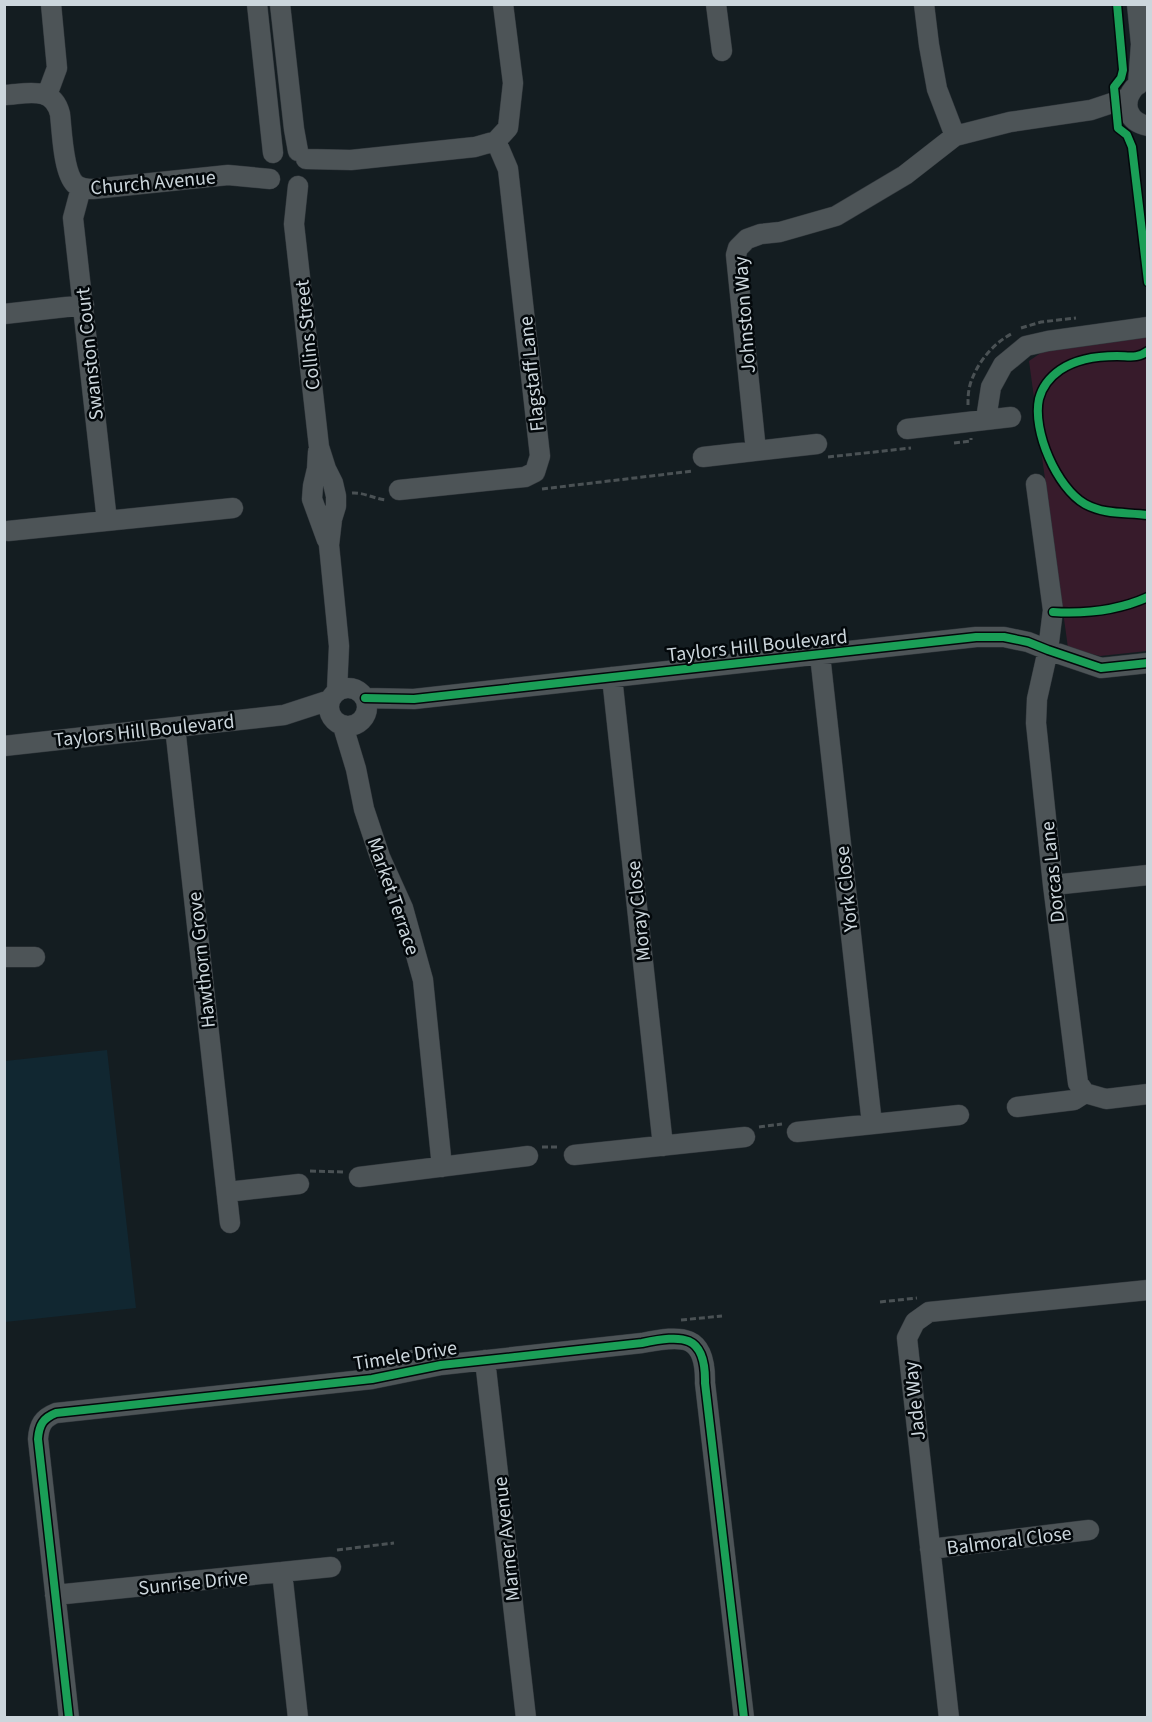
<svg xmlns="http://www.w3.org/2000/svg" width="1152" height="1722" viewBox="0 0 1152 1722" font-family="'Source Sans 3',sans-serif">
	<rect width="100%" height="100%" fill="#141d21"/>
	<path fill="#112731" d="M107,1050L136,1308L5,1322V1061Z"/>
	<path fill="#371b2b" d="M1147,333V651L1100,656L1068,648L1029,361L1048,348Z"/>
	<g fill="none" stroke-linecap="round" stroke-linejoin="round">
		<defs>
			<path id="minor" d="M257,4L273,153
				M280,4L294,129L298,151
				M716,4L722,51
				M924,4L929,45L937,89L955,136L1010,122L1091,110L1127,98
				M1137,4L1141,44L1138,85
				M1134,88C1121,104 1128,122 1148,126
				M4,95C27,94 53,85 60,114C62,131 63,172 75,184C81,189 87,189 93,189L228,175L270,179
				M47,95L57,68L51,4
				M306,159L351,160L475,147L496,141L508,128L513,83L503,4
				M298,186L294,224L319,447L326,469L333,483L336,496V506L332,519L329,545L339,646L337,691
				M81,188L73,218L107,521
				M4,314L84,305
				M986,419L991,387L1003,365L1026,346L1048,341L1148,327
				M907,429L1011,417
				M756,451L736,255L738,248L747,239L761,234L780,232L836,216L905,175L955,136
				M318,452L317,469L313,486L312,499L327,540
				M703,457L817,444
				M1036,484L1053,610L1048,650L1037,699L1036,723L1053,885L1078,1083L1085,1093L1106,1099L1148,1094
				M399,490L525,477L535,472L540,456L508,169L496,141
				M8,531L233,508
				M820,655L872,1124
				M612,677L663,1146
				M329 707a19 19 0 1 1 38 0a19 19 0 1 1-38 0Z
				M365,698L414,699L976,637H1004L1028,642L1048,650L1101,668L1148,663
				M343,726L356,769L364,809L380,857L403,908L423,980L442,1167
				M175,727L230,1223
				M4,746L284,715L330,700
				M1053,885L1148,875
				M4,957H35
				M1017,1107L1074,1100L1085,1093
				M797,1132L959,1115
				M574,1155L745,1137
				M359,1177L528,1156
				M227,1192L299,1184
				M485,1360L526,1718
				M930,1549L1089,1530
				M282,1572L298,1718
				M55,1595L331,1567
				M69,1718L38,1439C39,1425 43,1418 56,1413L372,1379L441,1365L642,1343C682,1335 706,1333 705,1383L744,1718
				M949,1718L907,1338L915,1322L929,1312L1148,1290"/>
		</defs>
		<use href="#minor" stroke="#32383d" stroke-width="21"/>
		<path stroke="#4a5154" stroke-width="3" stroke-dasharray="6 3" stroke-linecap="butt" d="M1021,328L1041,322L1076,318
			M968,405C968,399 968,392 970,385C976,364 993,343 1013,333
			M954,443L971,441V438
			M828,457L911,448
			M542,489L693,471
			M352,493C363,492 375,499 386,500
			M759,1127L782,1124
			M542,1147H559
			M310,1171L343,1172
			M880,1302L917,1298
			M681,1320L722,1316
			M398,1354L424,1349
			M337,1550L394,1543"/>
		<use href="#minor" stroke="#4d5457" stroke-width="20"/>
		<defs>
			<path id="cycleway" d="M1117,4L1123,70L1121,78L1114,87L1118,128L1127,135L1132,147L1148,282
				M1148,351C1137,359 1129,356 1117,356C1098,356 1076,359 1060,370C1050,377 1042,387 1039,399C1032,431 1057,488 1085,504C1105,515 1126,512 1148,515
				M1053,612C1086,614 1117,611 1148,597
				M365,698L414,699L976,637H1004L1028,642L1048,650L1101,668L1148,663
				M69,1718L38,1439C39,1425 43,1418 56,1413L372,1379L441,1365L642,1343C682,1335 706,1333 705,1383L744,1718"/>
		</defs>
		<use href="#cycleway" stroke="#03080b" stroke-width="11"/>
		<use href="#cycleway" stroke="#1a9f57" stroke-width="8"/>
	</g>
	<g text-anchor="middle" stroke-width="5" stroke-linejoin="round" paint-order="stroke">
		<g font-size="20" fill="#ccd6dc" stroke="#03080b">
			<text transform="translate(153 182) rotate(-5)" y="7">Church Avenue</text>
			<text transform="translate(744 315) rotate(-94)" y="7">Johnston Way</text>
			<text transform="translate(307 335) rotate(-96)" y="7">Collins Street</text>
			<text transform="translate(89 354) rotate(-96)" y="7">Swanston Court</text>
			<text transform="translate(531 374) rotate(-96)" y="7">Flagstaff Lane</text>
			<text transform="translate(757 645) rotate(-6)" y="7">Taylors Hill Boulevard</text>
			<text transform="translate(144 730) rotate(-6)" y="7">Taylors Hill Boulevard</text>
			<text transform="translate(1052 872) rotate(-96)" y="7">Dorcas Lane</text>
			<text transform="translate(846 889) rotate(-96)" y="7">York Close</text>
			<text transform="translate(394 896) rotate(71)" y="7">Market Terrace</text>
			<text transform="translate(638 911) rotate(-96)" y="7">Moray Close</text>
			<text transform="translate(201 960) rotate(-96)" y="7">Hawthorn Grove</text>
			<text transform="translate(405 1355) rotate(-9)" y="7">Timele Drive</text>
			<text transform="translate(914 1401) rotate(-96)" y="7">Jade Way</text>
			<text transform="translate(506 1539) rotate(-96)" y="7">Marner Avenue</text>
			<text transform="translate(1009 1540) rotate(-7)" y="7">Balmoral Close</text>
			<text transform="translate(193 1582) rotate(-6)" y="7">Sunrise Drive</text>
		</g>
	</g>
	<rect width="1152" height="1722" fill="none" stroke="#ccd6dc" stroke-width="12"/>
</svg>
